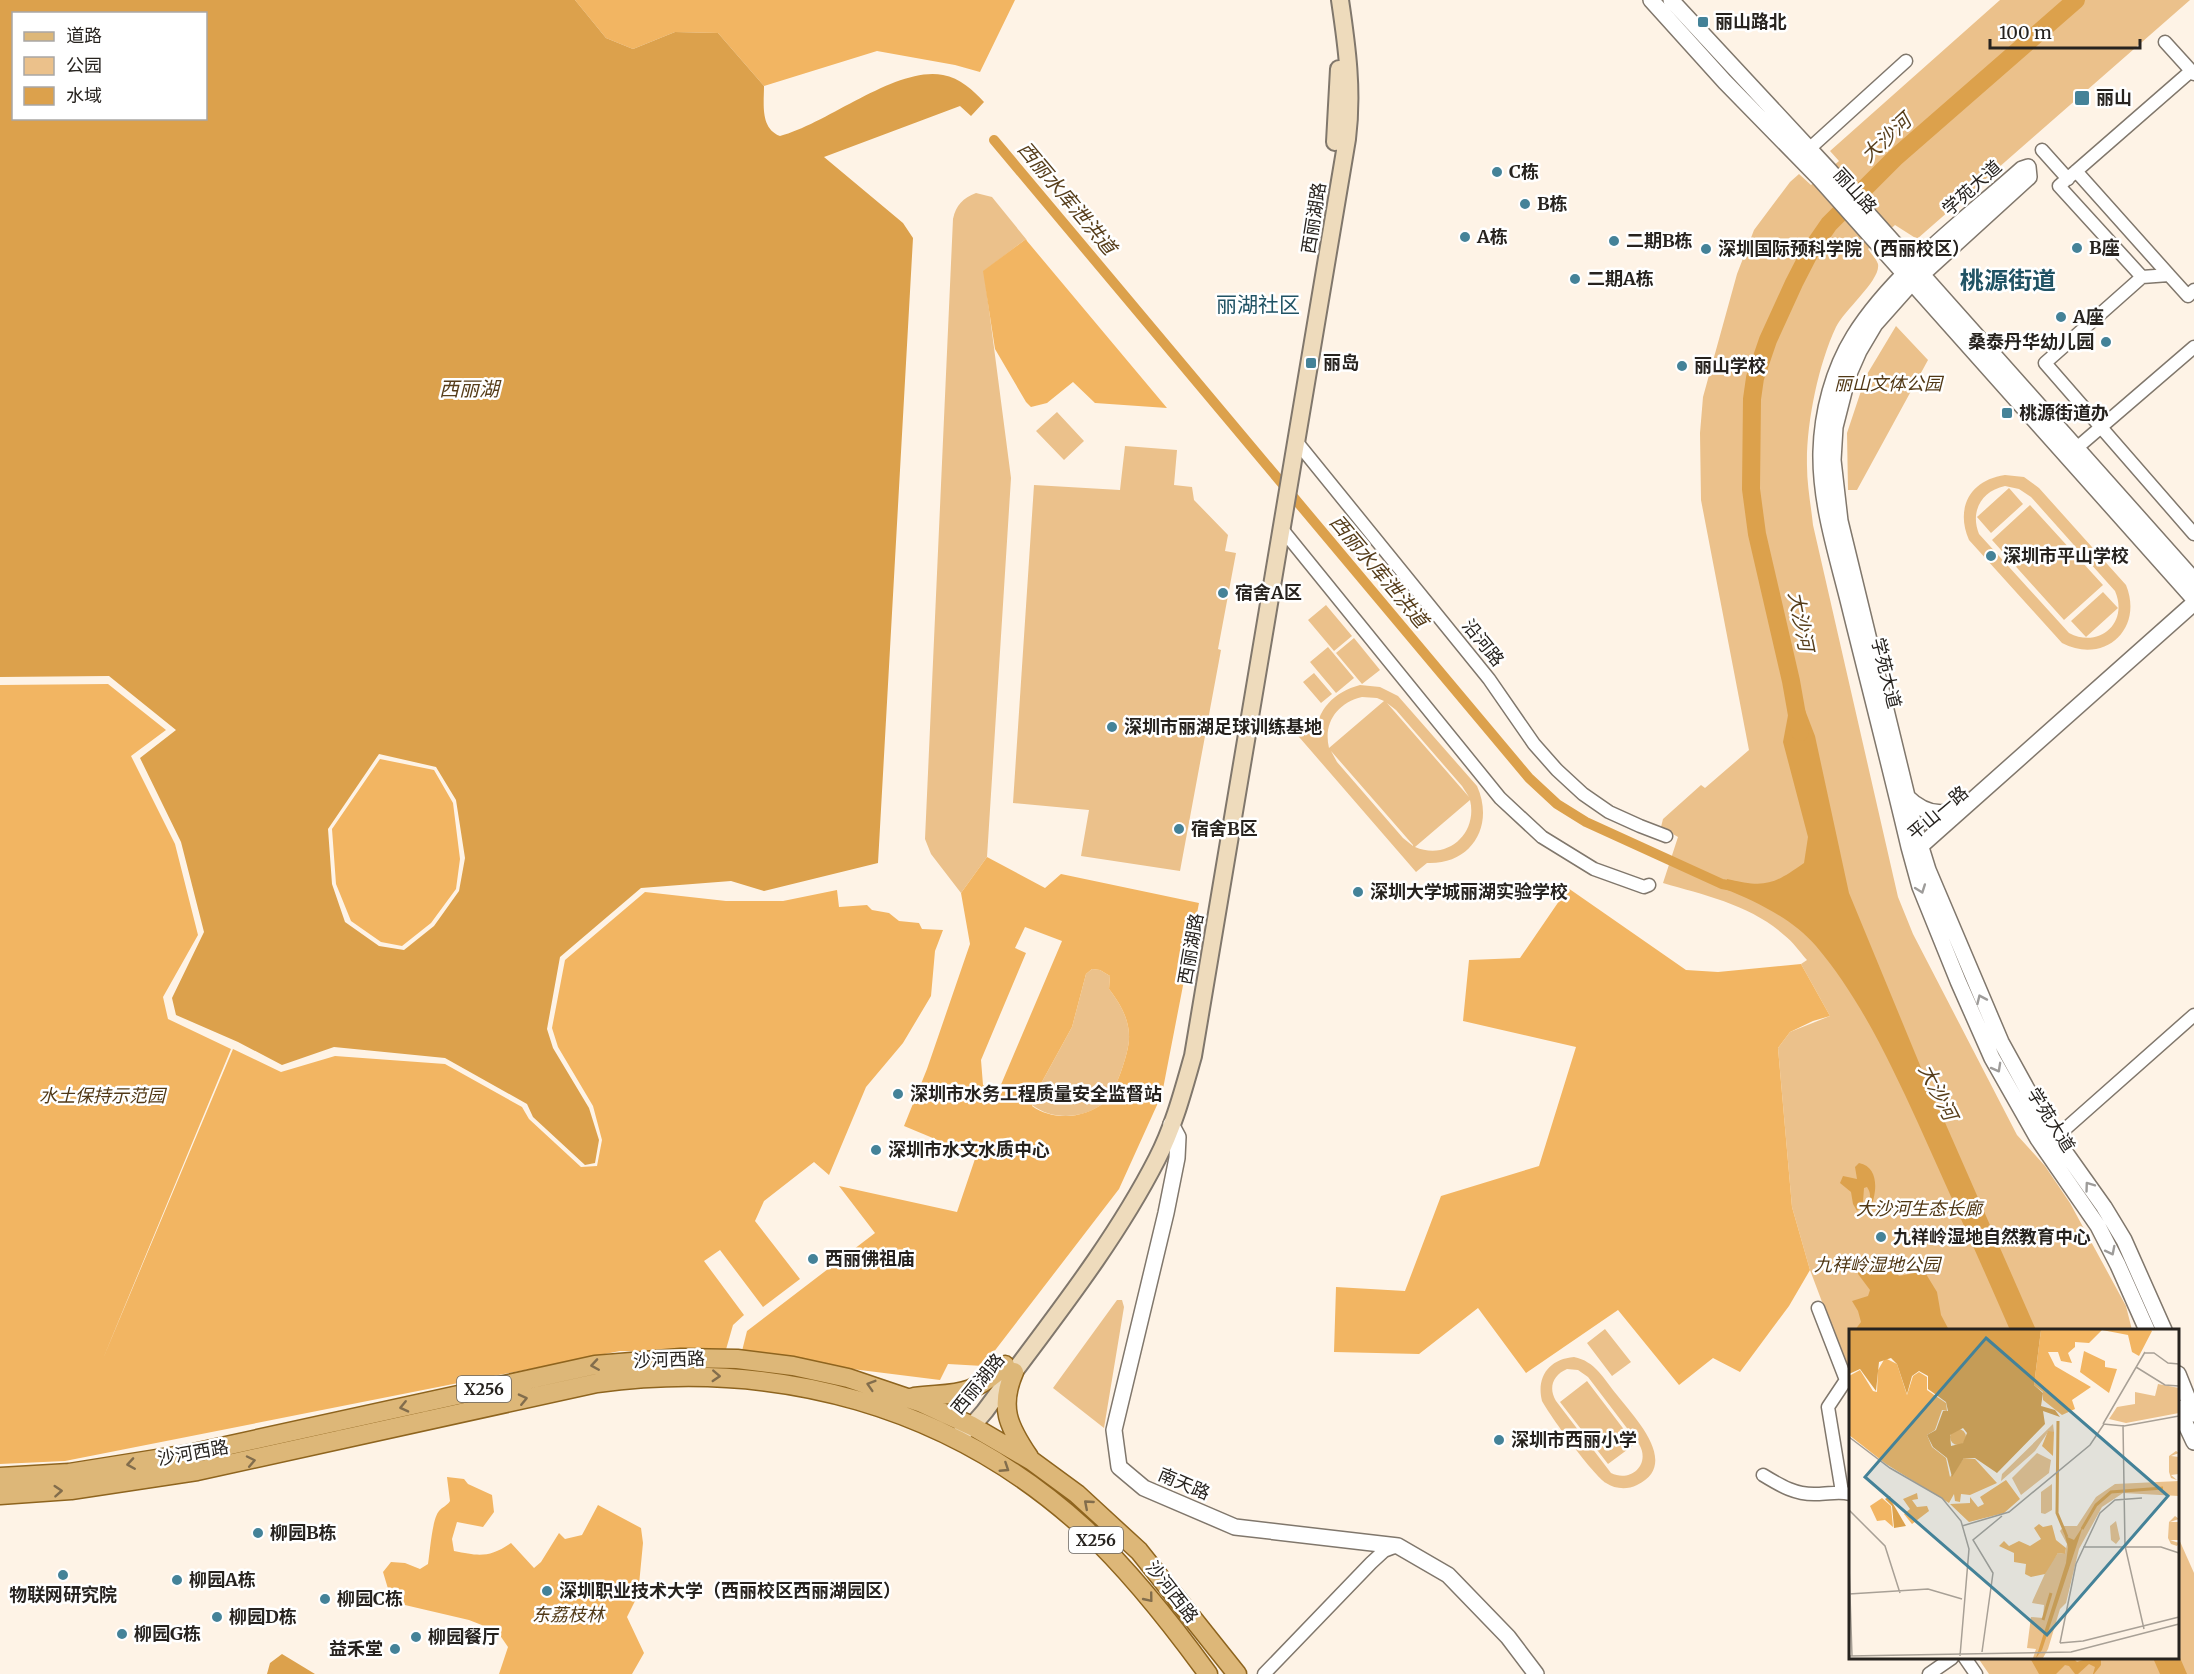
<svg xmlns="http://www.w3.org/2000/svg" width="2194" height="1674" viewBox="0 0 2194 1674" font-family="Merriweather,'Noto Sans SC',serif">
	<rect width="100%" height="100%" fill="#fef3e6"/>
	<path fill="#ebc18b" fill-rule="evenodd" d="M2000,0H2190L1917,239L1895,225L1868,249C1871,254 1876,258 1878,264C1881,280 1844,310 1836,327C1818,365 1806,425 1807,466C1807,485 1811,506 1813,525L1898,897L1913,934L2017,1135L2045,1166L2070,1203L2126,1306L2132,1330H1850V1376L1810,1270L1792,1207L1778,1048L1790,1032L1830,1016L1801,964L1807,960C1799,951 1793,942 1784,935C1751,905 1704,895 1663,883L1678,837L1661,827L1663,819L1701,785L1705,788L1749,750L1701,500L1700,433L1703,397L1737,274L1754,230L1790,182L1799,174L1811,185L1839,161L1830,151Z
		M976,193L992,197L1026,239L984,271L1011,478L987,857L961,893L931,854L925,839L953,219C956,205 963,198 976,193Z
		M1896,326L1928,360L1857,490H1848L1847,433L1866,376Z
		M1057,412L1084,441L1064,460L1036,431Z
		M1125,446L1177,450L1174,485L1192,487L1194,500L1228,535L1225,551L1236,553L1218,649L1221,650L1180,871L1081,856L1089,810L1013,803L1034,485L1120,490Z
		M2005,475L2024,477L2039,488L2126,585C2144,629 2104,665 2062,643L1969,540C1955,508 1970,480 2005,475ZM2005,486L2019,489L2031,497L2115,591C2129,623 2099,649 2069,633L1979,534C1970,512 1981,491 2005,486Z
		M2009,488L2023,504L1991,533L1977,517Z
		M2030,505L2103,585L2064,620L1992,540Z
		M2103,592L2118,608L2086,637L2071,621Z
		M1326,605L1352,636L1334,651L1308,620Z
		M1354,638L1380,670L1362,684L1336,653Z
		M1328,647L1354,678L1336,693L1310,662Z
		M1314,673L1332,694L1321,703L1303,682Z
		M1360,685L1380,687L1398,696L1477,786C1495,826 1471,865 1427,863L1416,872L1293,730L1302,722L1315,737C1317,709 1334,692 1360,685ZM1362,697L1377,698L1384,701L1329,748C1323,723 1337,703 1362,697ZM1387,703L1396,710L1462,786L1469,797ZM1331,751L1413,845V846L1403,838L1337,762ZM1470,800C1478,833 1448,861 1415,847Z
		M1092,969L1100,970L1110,976L1109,989C1120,1003 1130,1020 1129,1039C1129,1052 1115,1094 1105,1102C1084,1119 1053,1121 1032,1105L1038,1089L1072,1027L1086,974Z
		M1117,1300H1122L1124,1307L1104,1428L1053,1388Z
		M1605,1329L1631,1362L1612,1376L1587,1343Z
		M1574,1357C1595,1361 1604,1379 1617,1395C1634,1417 1681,1464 1637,1485C1627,1490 1615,1489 1606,1483C1594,1476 1550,1416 1542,1401C1536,1377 1549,1359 1574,1357ZM1567,1369L1578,1370L1588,1377L1639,1444C1651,1464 1631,1483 1611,1473L1556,1401C1548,1388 1553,1375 1567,1369Z
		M1587,1381L1635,1444L1608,1464L1560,1402Z
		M2178,1537L2194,1573V1674H1989L1978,1658H2178Z"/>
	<path fill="#f2b562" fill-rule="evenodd" d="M575,0H1015L980,72L955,65L877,51L764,86L718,33L675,32L633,49L606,38Z
		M1026,239L1027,241L1167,408L1095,403L1073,382L1047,403L1031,407L1026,402L995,349L983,271Z
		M108,684L166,730L131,756L175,844L198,935L163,997L168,1019L231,1049L102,1361L233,1049L281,1072L335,1056L445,1064L522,1107L529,1119L581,1167L597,1166L602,1140L593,1106L558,1047L552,1028L565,960L645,892L726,901H783L837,890L839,907L867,905L872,910L889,913L899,921L919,923L922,929L943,930L935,951L931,996L903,1043L866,1087L829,1175L814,1162L764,1201L755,1221L800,1279L763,1307L720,1250L704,1261L744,1315L733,1325L725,1353L620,1351L65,1461L0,1464V685Z
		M380,759L434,770L453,803L460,859L456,889L431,923L402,946L381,942L351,921L336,884L332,829Z
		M987,857L1045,888L1061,874L1199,903L1162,1094L1119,1189L983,1366L948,1364L940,1380L741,1355L747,1331L875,1233L839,1186L957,1212L976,1156L904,1126L927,1069L970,944L961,893ZM1025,927L1062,941L997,1094L983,1085L981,1060L1026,953L1015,948ZM1092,969L1100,970L1110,976L1109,989C1120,1003 1130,1020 1129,1039C1129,1052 1115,1094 1105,1102C1084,1119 1053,1121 1032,1106L1038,1089L1072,1027L1086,974Z
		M1568,888L1686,970L1718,972L1801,964L1830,1016L1813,1021L1790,1032L1778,1048L1792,1207L1810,1270L1789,1306L1740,1372L1713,1358L1679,1385L1618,1310L1526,1373L1478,1308L1419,1354L1334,1352L1336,1287L1405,1291L1441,1196L1539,1166L1576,1047L1463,1021L1469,960L1520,958Z
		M447,1477L464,1479L468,1484L492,1495L494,1512L483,1527L457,1522L452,1539L454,1551C479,1556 489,1558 511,1543L534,1568L541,1562L559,1533L565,1539L582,1535L598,1505L641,1528L643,1543L638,1595L627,1617L644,1653L632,1674H499L508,1647L497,1631L469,1620L392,1602L383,1572L391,1562L405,1563L420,1569L428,1564C430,1552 432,1519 439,1511C442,1507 447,1506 450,1501Z"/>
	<path fill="#dca14c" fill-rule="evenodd" d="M0,0H575L606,38L633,49L675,32L718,33L764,86C764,104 760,128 780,136C827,124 896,66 943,75C960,78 973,90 984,102L971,116L960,106L824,157L903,223L913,238L878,863L764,891L731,881L641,888L560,957L547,1029L553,1048L589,1108L599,1140L595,1163L585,1165L533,1117L527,1104L445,1058L334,1047L282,1065L238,1042L176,1015L172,998L204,932L181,842L140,758L176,730L109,676L0,677ZM14,14H206V118H14ZM379,754L436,767L456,800L465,858L459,891L434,926L404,950L379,946L345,922L332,884L328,829Z
		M1800,706L1805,710L1815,736L1849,893L1922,1070L2036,1330H2010C1980,1261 1949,1192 1918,1123C1890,1062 1860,998 1816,946C1793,919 1757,902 1725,889L1727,879C1765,888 1773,885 1804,863L1808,837L1783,742L1789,710Z
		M1859,1163C1880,1167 1877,1194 1870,1209L1867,1203C1871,1198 1871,1193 1867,1187L1864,1188L1863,1202L1865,1204L1857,1211L1853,1204L1851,1192L1840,1183L1843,1176L1857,1179L1855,1167Z
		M1924,1257L1929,1263L1926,1274L1937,1292L1941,1315L1949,1330H1855L1861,1322L1858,1311L1852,1301L1868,1296L1870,1290L1858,1274V1270L1888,1261L1899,1276L1909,1274Z
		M2178,1653L2187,1674H2160L2153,1658H2178Z
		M282,1654L315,1674H267L270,1663Z
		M2030,1658H2073L2077,1662L2083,1660L2085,1658H2101V1665L2094,1674H2093L2095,1667L2089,1664L2078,1674H2075L2069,1666L2065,1665L2056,1674H2039Z"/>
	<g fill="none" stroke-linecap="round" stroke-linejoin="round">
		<path stroke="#dca14c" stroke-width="10" d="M994,140L1529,778L1557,804L1586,822L1722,884L1738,887"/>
		<path stroke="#dca14c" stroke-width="18" d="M1800,732L1791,681L1757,534L1751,489L1752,399L1755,378L1768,340L1794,283L1811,250L1829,224L1896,157L2076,0"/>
		<defs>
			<path id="minor" d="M2165,42L2194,74
				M2191,71L2059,186L2142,277L2169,275L2188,296L2194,290
				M1809,149L1906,61
				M2042,150L2068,179
				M2076,171L2169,275
				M2142,277L2045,363L2194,534
				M1296,441L1489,679L1534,744L1557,770L1583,794L1609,812L1640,826L1666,836
				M2072,452L2194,347
				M1281,528L1500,798L1542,837L1594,869L1644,887L1649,885
				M2055,1138L2194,1015
				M1818,1308L1846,1380L1828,1407L1842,1492
				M1763,1475C1781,1486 1796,1495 1817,1494C1829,1494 1839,1491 1850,1494
				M1965,1658L1976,1674
				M1264,1674L1371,1563L1384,1551L1397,1546
				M1929,1674L1952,1658"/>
			<path id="tertiary" d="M1651,0L1725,82L1819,178L2194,599
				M1671,0L1829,170L2194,580
				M1906,796C1921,811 1938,818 1958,809
				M1914,852L2194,603
				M1171,1124L1178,1137L1177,1158L1166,1213L1114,1430L1119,1467L1144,1488L1235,1527L1398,1546L1448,1575L1508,1637L1536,1674
				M2147,1330L2118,1265L2098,1226L2038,1139L1992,1058L1958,981L1920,887L1909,847C1890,766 1869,685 1849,604C1837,555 1820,504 1821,452C1822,412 1833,370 1854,336C1893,273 1966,219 2022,169L2028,167L2029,177L1907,288L1875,324L1859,351L1848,376L1835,427L1833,460L1840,521L1914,825L1928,870L2001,1042L2050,1131L2104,1207L2124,1240L2164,1330
				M2178,1374L2194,1414
				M2178,1408L2194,1442"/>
			<path id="secondary" d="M1335,142L1339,69
				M955,1438L972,1426L985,1411C1044,1330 1111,1249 1157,1159C1174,1126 1183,1091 1193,1056L1347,139C1353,91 1347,47 1340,0"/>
			<path id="primary" d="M1014,1372C999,1407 1008,1426 1029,1457
				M914,1397C959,1392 969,1398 1005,1365
				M0,1477L69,1473L194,1453L595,1365L681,1358L737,1359L793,1366L848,1378L922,1403L972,1426L1032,1461L1077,1494L1139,1551L1237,1674
				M0,1495L71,1490L197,1471L597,1383C777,1359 950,1405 1085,1529C1131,1572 1171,1623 1208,1674"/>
		</defs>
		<use href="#minor" stroke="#80776c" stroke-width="15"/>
		<use href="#tertiary" stroke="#80776c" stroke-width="18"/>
		<use href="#secondary" stroke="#80776c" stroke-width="20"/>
		<use href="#primary" stroke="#8e641e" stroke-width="21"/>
		<use href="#minor" stroke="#fff" stroke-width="12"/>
		<use href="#tertiary" stroke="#fff" stroke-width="15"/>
		<use href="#secondary" stroke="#eedbbc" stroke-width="16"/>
		<use href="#primary" stroke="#ddb778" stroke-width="18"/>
	</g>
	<defs><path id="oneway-chevron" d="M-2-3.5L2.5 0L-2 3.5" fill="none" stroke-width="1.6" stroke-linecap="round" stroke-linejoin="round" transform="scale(1.5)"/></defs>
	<g stroke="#9e9c9a">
		<use href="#oneway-chevron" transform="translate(1921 889) rotate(70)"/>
		<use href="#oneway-chevron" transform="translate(1981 999) rotate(-114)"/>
		<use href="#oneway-chevron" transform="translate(1997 1068) rotate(61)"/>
		<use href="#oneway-chevron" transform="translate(2089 1186) rotate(-126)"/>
		<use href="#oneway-chevron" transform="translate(2111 1251) rotate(63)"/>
	</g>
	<g stroke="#826d4c">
		<use href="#oneway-chevron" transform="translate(595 1365) rotate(171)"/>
		<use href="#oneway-chevron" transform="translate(716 1376) rotate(3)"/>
		<use href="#oneway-chevron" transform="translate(871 1385) rotate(-163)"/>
		<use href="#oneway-chevron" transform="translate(523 1399) rotate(-13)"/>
		<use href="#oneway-chevron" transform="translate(404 1407) rotate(167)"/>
		<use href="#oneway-chevron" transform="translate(251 1461) rotate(-12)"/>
		<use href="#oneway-chevron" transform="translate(131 1464) rotate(171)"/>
		<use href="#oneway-chevron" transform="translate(1005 1468) rotate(33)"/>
		<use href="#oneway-chevron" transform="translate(58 1491) rotate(-4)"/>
		<use href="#oneway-chevron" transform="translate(1088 1504) rotate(-139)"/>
		<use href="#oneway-chevron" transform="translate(1149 1598) rotate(51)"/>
	</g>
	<g fill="#448298" stroke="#fff" stroke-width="2">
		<rect x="1697" y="16" width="12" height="12" rx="3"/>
		<rect x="2074" y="90" width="16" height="16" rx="3"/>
		<circle cx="1497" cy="172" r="6"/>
		<circle cx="1525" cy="204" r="6"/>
		<circle cx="1465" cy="237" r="6"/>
		<circle cx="1614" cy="241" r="6"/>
		<circle cx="2077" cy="248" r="6"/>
		<circle cx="1706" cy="249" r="6"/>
		<circle cx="1575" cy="279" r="6"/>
		<circle cx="2061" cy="317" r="6"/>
		<circle cx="2106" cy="342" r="6"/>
		<rect x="1305" y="357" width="12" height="12" rx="3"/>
		<circle cx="1682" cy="366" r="6"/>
		<rect x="2001" y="407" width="12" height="12" rx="3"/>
		<circle cx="1991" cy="556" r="6"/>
		<circle cx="1223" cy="593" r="6"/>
		<circle cx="1112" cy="727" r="6"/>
		<circle cx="1179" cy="829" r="6"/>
		<circle cx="1358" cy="892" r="6"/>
		<circle cx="898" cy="1094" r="6"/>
		<circle cx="876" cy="1150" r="6"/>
		<circle cx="1881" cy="1237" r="6"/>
		<circle cx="813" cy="1259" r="6"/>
		<circle cx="1499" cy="1440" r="6"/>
		<circle cx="258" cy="1533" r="6"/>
		<circle cx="63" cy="1575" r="6"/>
		<circle cx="177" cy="1580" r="6"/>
		<circle cx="547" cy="1591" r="6"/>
		<circle cx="325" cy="1599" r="6"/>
		<circle cx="217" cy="1617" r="6"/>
		<circle cx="122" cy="1634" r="6"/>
		<circle cx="416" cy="1637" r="6"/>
		<circle cx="395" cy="1649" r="6"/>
	</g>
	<g text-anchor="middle" stroke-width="5" stroke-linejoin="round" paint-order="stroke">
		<g fill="#fff" stroke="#686562" stroke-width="1.5">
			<rect x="457" y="1376" width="54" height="26" rx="4.5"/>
			<rect x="1069" y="1527" width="54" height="26" rx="4.5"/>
		</g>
		<g font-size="16" font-weight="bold" fill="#27231f">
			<text x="484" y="1395">X256</text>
			<text x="1096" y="1546">X256</text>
		</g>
		<g font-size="18" font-weight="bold" fill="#27231f" stroke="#fff" text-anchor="start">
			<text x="1715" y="28">丽山路北</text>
			<text x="2096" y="104">丽山</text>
			<text x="1509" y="178">C栋</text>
			<text x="1537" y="210">B栋</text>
			<text x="1477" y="243">A栋</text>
			<text x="1626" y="247">二期B栋</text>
			<text x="2089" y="254">B座</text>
			<text x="1718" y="255">深圳国际预科学院（西丽校区）</text>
			<text x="1587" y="285">二期A栋</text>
			<text x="2073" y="323">A座</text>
			<text x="2094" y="348" text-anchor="end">桑泰丹华幼儿园</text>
			<text x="1323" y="369">丽岛</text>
			<text x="1694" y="372">丽山学校</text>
			<text x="2019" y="419">桃源街道办</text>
			<text x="2003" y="562">深圳市平山学校</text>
			<text x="1235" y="599">宿舍A区</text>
			<text x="1124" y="733">深圳市丽湖足球训练基地</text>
			<text x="1191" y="835">宿舍B区</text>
			<text x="1370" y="898">深圳大学城丽湖实验学校</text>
			<text x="910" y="1100">深圳市水务工程质量安全监督站</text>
			<text x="888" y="1156">深圳市水文水质中心</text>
			<text x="1893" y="1243">九祥岭湿地自然教育中心</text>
			<text x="825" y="1265">西丽佛祖庙</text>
			<text x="1511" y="1446">深圳市西丽小学</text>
			<text x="270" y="1539">柳园B栋</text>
			<text x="189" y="1586">柳园A栋</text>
			<text x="559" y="1597">深圳职业技术大学（西丽校区西丽湖园区）</text>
			<text x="63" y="1601" text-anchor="middle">物联网研究院</text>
			<text x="337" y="1605">柳园C栋</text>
			<text x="229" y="1623">柳园D栋</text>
			<text x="134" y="1640">柳园G栋</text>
			<text x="428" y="1643">柳园餐厅</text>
			<text x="383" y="1655" text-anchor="end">益禾堂</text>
		</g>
		<g font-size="18" fill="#27231f" stroke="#fff">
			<text transform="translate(1972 188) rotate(-42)" y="6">学苑大道</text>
			<text transform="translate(1855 191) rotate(48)" y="6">丽山路</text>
			<text transform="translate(1314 218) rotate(-81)" y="6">西丽湖路</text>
			<text transform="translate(1483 643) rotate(51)" y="6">沿河路</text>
			<text transform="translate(1886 673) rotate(76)" y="6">学苑大道</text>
			<text transform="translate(1938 813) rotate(-40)" y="6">平山一路</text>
			<text transform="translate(1191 949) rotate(-80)" y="6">西丽湖路</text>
			<text transform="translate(2051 1120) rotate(58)" y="6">学苑大道</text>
			<text transform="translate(669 1360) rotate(-2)" y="6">沙河西路</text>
			<text transform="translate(978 1384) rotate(-51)" y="6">西丽湖路</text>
			<text transform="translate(193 1453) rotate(-10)" y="6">沙河西路</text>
			<text transform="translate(1184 1484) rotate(23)" y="6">南天路</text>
			<text transform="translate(1172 1592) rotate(52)" y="6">沙河西路</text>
		</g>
		<g font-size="18" font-style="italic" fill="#513815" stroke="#fff">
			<text x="1888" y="390">丽山文体公园</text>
			<text x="102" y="1102">水土保持示范园</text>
			<text x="1919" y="1215">大沙河生态长廊</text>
			<text x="1877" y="1271">九祥岭湿地公园</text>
			<text x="568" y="1621">东荔枝林</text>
		</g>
		<g font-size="20" font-style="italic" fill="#573e1b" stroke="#fff">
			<text transform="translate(1886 138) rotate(-43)" y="7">大沙河</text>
			<text transform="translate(1067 198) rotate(50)" y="7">西丽水库泄洪道</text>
			<text x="469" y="396">西丽湖</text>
			<text transform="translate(1379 571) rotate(50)" y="7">西丽水库泄洪道</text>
			<text transform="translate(1801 621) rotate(79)" y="7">大沙河</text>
			<text transform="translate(1938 1092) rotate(63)" y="7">大沙河</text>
		</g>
		<g font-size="21" fill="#215364" stroke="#fff">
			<text x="1258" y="312">丽湖社区</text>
		</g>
		<g font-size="24" font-weight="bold" fill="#215364" stroke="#fff">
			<text x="2008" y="289">桃源街道</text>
		</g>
	</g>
	<g transform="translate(1849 1329)">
		<rect width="330" height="330" fill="#fef3e6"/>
		<path d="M309,55L330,59V84L277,94L260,90L268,78L286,75V63L306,67ZM204,95L205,103H199L186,122L152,152L153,145ZM327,122L330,124L322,127L330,128V145L322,146L328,151L322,149L320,143V127ZM188,124L202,131L200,144L172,166L163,149ZM330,152V167L274,164L253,178L230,220L217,274L211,280L199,320L194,329H184L187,320L178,319L182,288L194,289L195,276L183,274L184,271L199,238L209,224L216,225L218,215L211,202L215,197H228L247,168L266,155ZM203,155V181L196,185L192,184V163ZM326,187L330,190L321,193H330V211H321L330,214L328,217L322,215L319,209L320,193ZM267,192L271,210L267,215L262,211L261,197Z" fill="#ebc18b"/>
		<path d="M192,1H302L303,2L290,27L283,23L279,6L253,1L240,14L226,13V18L219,24L223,34L212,32L209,23H199L206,37L242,58L223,71L226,80L213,86L194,71V63L185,56ZM235,22L256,32V38L268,40L260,64L231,43ZM36,29L48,35L58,66L64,47L70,43L78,48V61L97,74L98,82L93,81L86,101L78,106L83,118L97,129L101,148L115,129L126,130L148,154L121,166L112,165L111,173L106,172L105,165L100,174L37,135L0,106V47L11,41L24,62L28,63L29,41ZM101 108a8 8 0 1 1 16 0a8 8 0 1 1-16 0ZM199,102L205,103L204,127L193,117ZM157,151L171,170L155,184L120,193L101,175L121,174V168L129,178L135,175L131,168ZM68,164L69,170L63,171L68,178L78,177L80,182L63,195L55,185L61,180L54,170ZM33,169L42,177L44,198L36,191L28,192L21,177ZM190,195L194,198L203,196L207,211L217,219L216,225L209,224L196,245L182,248L176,245L177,235L165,233V224L150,217L155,212L160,217L170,212L181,217L192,210L185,199Z" fill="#f2b562"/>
		<path d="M0,1H192L185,56L194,64L192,77L206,81L211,88L194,82L196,95L148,144L126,129H115L103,148L98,129L84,118L78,106L87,101L94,82H99L97,73L79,60V47L70,42L63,47L58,65L48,35L42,29L30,33L27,62L11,40L0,45ZM114,99L118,104L114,114L102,117L101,106ZM41,167L43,173L57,197L45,199L43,177L36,170ZM234,197L193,321L187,329L217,234L219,218L216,207L225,211Z" fill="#dca14c" fill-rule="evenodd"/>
		<path fill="none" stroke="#dca14c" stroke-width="3" d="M209,92L208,184L218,208M233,200L247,176L262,163L314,159M194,291L202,264"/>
		<path fill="none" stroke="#a8a096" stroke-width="1.5" d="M296,24H305L319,34L330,35M287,38L316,56L330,57M254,95L296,23M254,95L275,97L330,87M274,96L276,217L295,300M0,108L41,139L93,169L112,192L120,220L111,327M0,181L36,217L51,264M113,197L160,183L241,116L255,95M234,218H312L330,224M0,236L3,327M0,265L79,260L113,270M211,314L227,235L251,184L266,171L293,169M211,314L234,312L330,288M133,323L144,244L124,211L153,187M0,327L222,323L330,295"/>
		<path fill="#448298" fill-opacity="0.15" stroke="#448298" stroke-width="3" d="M137,9L319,167L198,306L16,148Z"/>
		<rect width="330" height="330" fill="none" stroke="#27231f" stroke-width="3"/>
	</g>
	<rect x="12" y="12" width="195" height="108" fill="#ffffff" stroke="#a9a7a5" stroke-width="1.5"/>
	<rect x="24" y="32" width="30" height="9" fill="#ddb778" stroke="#a9a7a5" stroke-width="1.5"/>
	<text x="66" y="42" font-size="18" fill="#27231f">道路</text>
	<rect x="24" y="57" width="30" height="18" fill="#ebc18b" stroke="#a9a7a5" stroke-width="1.5"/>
	<text x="66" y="72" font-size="18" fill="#27231f">公园</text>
	<rect x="24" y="87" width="30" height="18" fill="#dca14c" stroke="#a9a7a5" stroke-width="1.5"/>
	<text x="66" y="102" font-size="18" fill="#27231f">水域</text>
	<path d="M1990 39v9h150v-9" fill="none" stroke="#27231f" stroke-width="3"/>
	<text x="1999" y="39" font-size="18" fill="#27231f" stroke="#ffffff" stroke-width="4.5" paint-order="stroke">100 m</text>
</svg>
